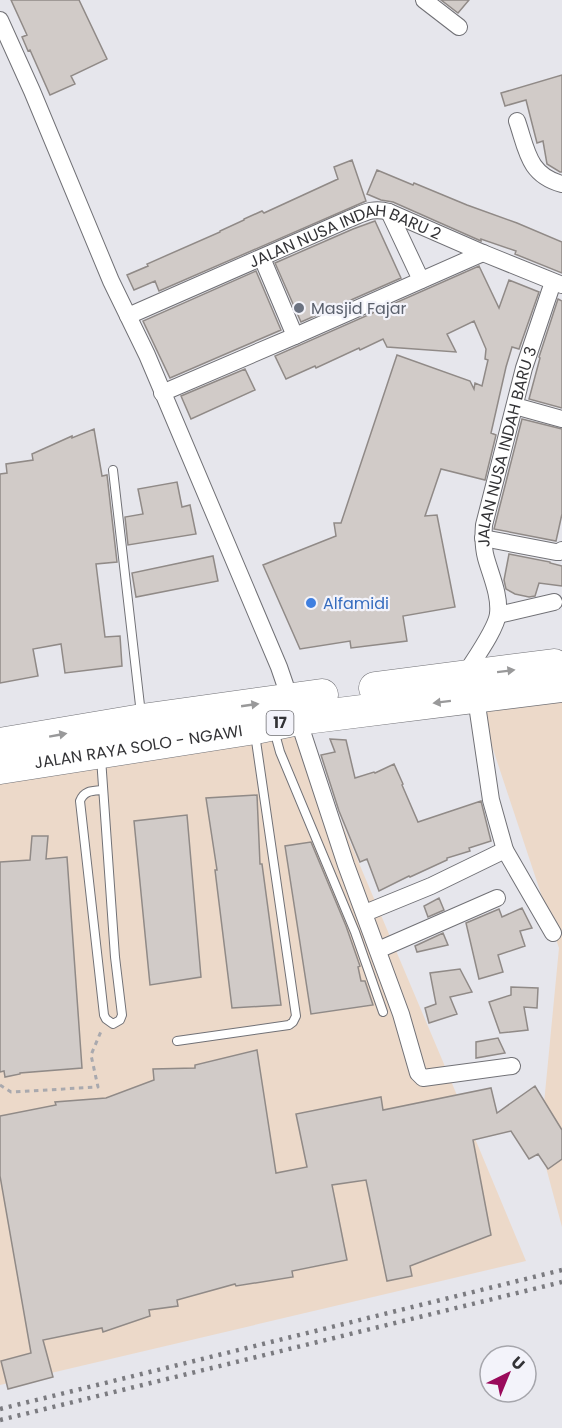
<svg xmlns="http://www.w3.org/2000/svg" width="562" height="1428" viewBox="0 0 562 1428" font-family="Poppins,sans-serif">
	<rect width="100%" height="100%" fill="#e6e6ec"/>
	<path fill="#ecd9c9" d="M562,686V1227L540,1145L559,948L476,698Z
		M298,719L441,1057L526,1261L0,1385V773Z"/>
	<path fill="#d1cbc8" stroke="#908a87" stroke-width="1.5" d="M11,0H79L107,59L71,76L75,84L50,95L30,50L28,51L22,37L27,35Z
		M441,0H469L458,13Z
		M562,75V172H560L547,164L543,141L537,143L526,100L505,106L501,93Z
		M352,160L366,201L159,291L155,281L134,290L127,275L148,266L147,264L220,232V231L244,220V219L262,211L264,213L338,179L334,167Z
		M377,170L413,185L414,183L467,205L517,223L562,242V273L515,254L516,251L481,239V241L393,202L381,200L367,194Z
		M375,221L401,278L301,322L275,263L353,229Z
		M479,266L499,308L509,280L539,292L519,349L512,347L506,367L491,433L496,435L485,480L441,469L425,516L437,515L455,607L403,616L407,641L351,648L350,641L300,649L263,565L336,536L334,523H341L397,355L470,381L474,389L475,383L482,386L488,360L485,359L486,349L474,321L447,334L456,352L387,347L383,339L360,350L359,348L316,368L315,366L286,379L275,356Z
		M256,271L281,330L170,378L143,321Z
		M558,299L562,301V408L529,399L540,358L539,357Z
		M245,369L255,390L191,419L181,396Z
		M522,419L562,429V514L556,541L494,529Z
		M94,429L102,476L107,475L117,562L96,564L105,637L120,636L122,666L65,673L61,644L33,649L38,676L0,683V474L7,473L6,464L33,460L32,454L72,436V438Z
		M177,482L182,507L190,505L196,534L128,545L125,517L143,514L138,489Z
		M509,554L550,562V563L562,566V586L539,583L535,596L529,597L515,594L506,589L504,580Z
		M213,556L218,581L136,597L132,573Z
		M330,739L346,740L355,778L374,772L375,773L394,764L403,784L402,785L418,822L481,801L491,841L469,848L470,851L447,858V860L410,877L409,876L379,891L367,859L360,862L339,811L321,755L335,752Z
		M257,795L260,864H262L281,1005L232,1008L215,870H217L206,798Z
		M187,815L201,977L150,985L134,821Z
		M32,836H48L46,859L67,857L82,1068L20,1073V1074L5,1077L4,1071L0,1072V862L30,860Z
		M311,842L346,926L360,966L358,967L361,981H365L373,1005L311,1014L285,846Z
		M439,898L444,910L428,917L424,906Z
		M522,908L532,928L520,931L525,946L498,955L503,972L479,979L466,923L499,909L502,917Z
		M443,933L448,945L417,952L415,946Z
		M460,969L472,992L450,997L457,1014L429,1023L425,1008L436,1004L430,973Z
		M511,987L538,988L537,1008L524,1007L528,1030L500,1033L489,1002L511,995Z
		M498,1038L505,1053L476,1058V1042Z
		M257,1050L276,1173L307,1167L296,1114L381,1097L383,1110L491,1088L497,1113L535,1086L562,1130V1159L548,1169L538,1154L529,1159L511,1131L473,1140L491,1235L410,1266L412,1276L387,1281L366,1180L332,1185L347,1260L292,1271L293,1277L236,1286L235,1284L177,1300L178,1306L149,1310L150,1316L103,1332L102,1328L43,1340L53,1377L8,1389L1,1361L31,1353L0,1176V1116L56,1105L55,1102L106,1098L154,1080L153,1069L195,1068V1065Z"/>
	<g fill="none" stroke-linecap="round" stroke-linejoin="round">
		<defs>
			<path id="lane" d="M113,470L141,714
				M274,730L280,752L355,932L383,1012
				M101,758L115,957L122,1015L120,1020L113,1024L106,1019L104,1015L80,801C84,790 93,791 103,790
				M177,1041L289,1025L293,1022L296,1016L255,734"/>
			<g id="street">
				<path d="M424,0L459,27"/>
				<path d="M0,20L32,91L111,281L147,355L279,667L290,699"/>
				<path d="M517,121C527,150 528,175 562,184"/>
				<path d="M389,212L421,280"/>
				<path d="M262,258L295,336"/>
				<path id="s1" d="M128,316L349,219C364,213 373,207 389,212L483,253L562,285"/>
				<path d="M162,393L295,336L483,253"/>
				<path d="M515,406L562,419"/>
				<path d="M483,538L556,552H559L562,550"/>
				<path d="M498,615L554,602"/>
				<path id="s2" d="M464,676C473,661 496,630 498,614C500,595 491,576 486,558C483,547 483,537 484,525L524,368L553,282"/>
				<path d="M476,698L491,800L505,850L553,933"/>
				<path d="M298,719L346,865L401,1014L418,1073L423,1078L512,1066"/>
				<path d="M365,913L431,886L505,850"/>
				<path d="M378,950L497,898"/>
			</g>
			<g id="highway">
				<path d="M375,688L554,665"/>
				<path d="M0,744L142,720L322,695"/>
				<path id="s3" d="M0,768L255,728L298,719L562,686"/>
			</g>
		</defs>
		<use href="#lane" stroke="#717176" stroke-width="10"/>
		<use href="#street" stroke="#717176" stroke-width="18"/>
		<use href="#highway" stroke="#717176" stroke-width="33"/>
		<path stroke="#a9a9ae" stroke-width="3" stroke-dasharray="4.5 4.5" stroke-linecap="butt" d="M0,1085L11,1092L98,1087L91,1055L102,1029"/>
		<use href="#lane" stroke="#fff" stroke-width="8"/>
		<use href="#street" stroke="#fff" stroke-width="16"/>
		<use href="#highway" stroke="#fff" stroke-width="32"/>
		<path stroke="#7b7b80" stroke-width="4.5" stroke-dasharray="3 6" stroke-linecap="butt" d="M0,1409L562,1270
			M0,1420L562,1282"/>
	</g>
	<defs><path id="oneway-solid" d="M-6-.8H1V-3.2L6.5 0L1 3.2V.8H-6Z" transform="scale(1.5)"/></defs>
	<g fill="#99999a">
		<use href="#oneway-solid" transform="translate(506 671) rotate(-7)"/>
		<use href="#oneway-solid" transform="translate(442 702) rotate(173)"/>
		<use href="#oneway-solid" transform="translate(250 705) rotate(-8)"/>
		<use href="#oneway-solid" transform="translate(58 735) rotate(-10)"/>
	</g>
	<circle fill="#6b7280" stroke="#f3f3fa" stroke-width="2" cx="299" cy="308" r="6"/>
	<circle fill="#3f7fe0" stroke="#f3f3fa" stroke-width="2" cx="311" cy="603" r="6"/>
	<g text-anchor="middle" stroke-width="4.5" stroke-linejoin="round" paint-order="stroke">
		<rect fill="#f3f3fa" stroke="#6d6d71" stroke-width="1.5" x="266.5" y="711" width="27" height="24" rx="4.5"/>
		<g font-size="15" font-weight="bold" fill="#333336">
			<text x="280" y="728">17</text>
		</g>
		<g font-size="16" fill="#333336" stroke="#f3f3fa">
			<text dy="6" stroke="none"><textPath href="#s1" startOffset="236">JALAN NUSA INDAH BARU 2</textPath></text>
			<text dy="6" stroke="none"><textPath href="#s2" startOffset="243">JALAN NUSA INDAH BARU 3</textPath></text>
			<text dy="6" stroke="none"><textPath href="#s3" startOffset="140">JALAN RAYA SOLO - NGAWI</textPath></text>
		</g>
		<g font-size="16" fill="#5b616d" stroke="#f3f3fa" text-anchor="start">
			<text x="311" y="314">Masjid Fajar</text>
		</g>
		<g font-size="16" fill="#366cbe" stroke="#f3f3fa" text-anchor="start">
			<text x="323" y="609">Alfamidi</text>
		</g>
	</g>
	<g transform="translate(508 1374) rotate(43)"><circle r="28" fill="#f3f3fa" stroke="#a6a6ac" stroke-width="1.5"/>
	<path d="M0-4.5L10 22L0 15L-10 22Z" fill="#9a0a5b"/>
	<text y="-9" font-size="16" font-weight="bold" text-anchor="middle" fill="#333336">U</text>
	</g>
</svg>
